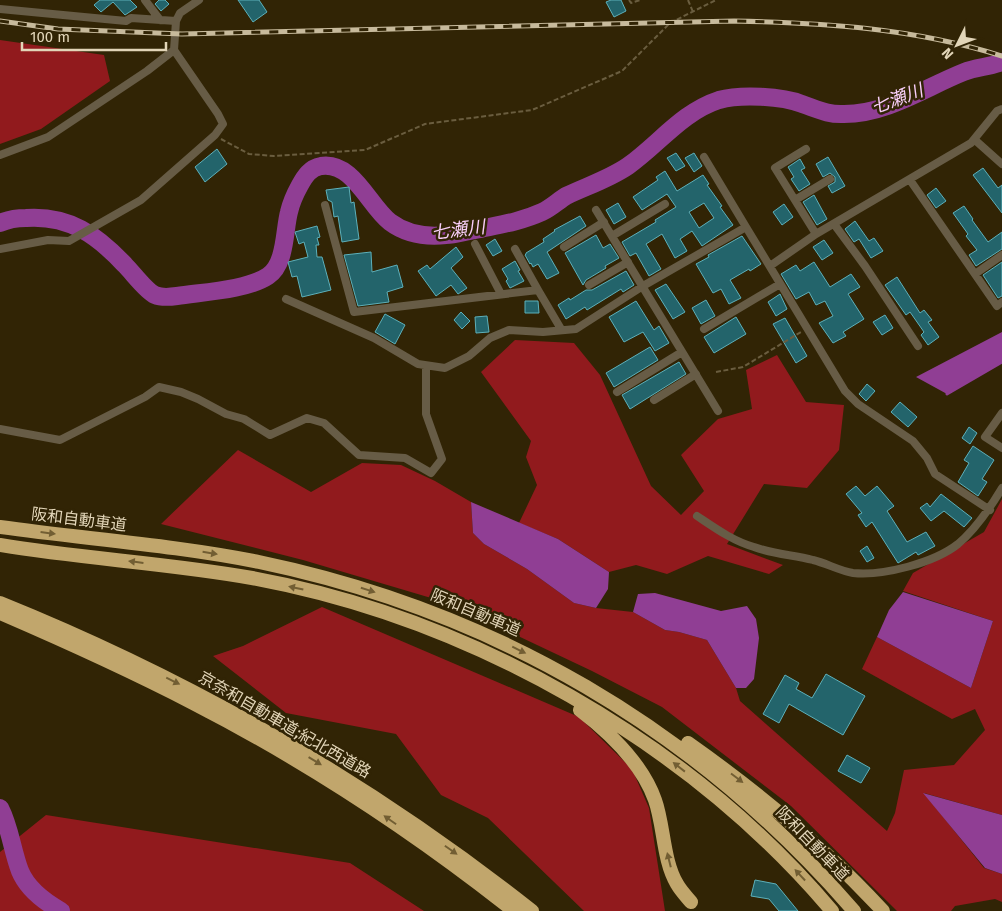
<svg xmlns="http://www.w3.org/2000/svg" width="1002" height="911" viewBox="0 0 1002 911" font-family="'Fira Sans','Noto Sans JP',sans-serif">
	<rect width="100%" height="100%" fill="#312405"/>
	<path fill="#911a1d" d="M0,40L104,55L110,81L41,129L0,144Z
		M515,340L574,343L600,375L651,486L681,515L704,491L681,455L718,419L752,409L746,370L777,355L806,402L844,405L839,450L807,488L764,484L727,544L783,565L769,574L708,556L667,574L636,565L609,572L558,539L519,523L537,485L526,457L531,441L481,372Z
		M238,450L311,492L362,463L401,465L435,481L471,502L473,533L484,544L527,569L574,603L596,608L633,612L665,630L679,632L707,640L736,688L740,701L887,831L895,813L904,770L954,765L985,730L975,709L952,719L862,669L877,637L971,688L993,621L903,591L913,573L984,532L1002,499V815L924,793L984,868L1002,874V902L995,899L955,906L951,911H897L791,806L662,707L592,671L448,603L303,560L161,524Z
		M322,607L579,717L632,769L649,808L665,911H584L488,818L441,795L396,734L286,713L213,656L243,646Z
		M46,815L350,863L424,911H0V852Z"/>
	<path fill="#903e94" d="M1002,332V362L947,394L916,377Z
		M471,502L558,539L609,572L608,589L596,608L574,603L527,569L484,544L473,533Z
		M903,592L993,621L971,688L877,637L889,610Z
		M655,593L721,611L747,606L756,619L759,638L754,679L746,688H736L707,640L679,632L665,630L633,612L638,594Z
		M923,793L1002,815V874L985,868Z"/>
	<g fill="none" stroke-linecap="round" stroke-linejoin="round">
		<path stroke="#903e94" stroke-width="3" d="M947,394L1002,362"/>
		<path stroke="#903e94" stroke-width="18" d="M0,223C9,219 16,218 26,218C69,215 97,235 125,265C133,273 146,291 155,295C162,298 170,297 177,296C203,292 247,290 268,276C286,264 284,231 289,212C291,203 295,194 300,185C305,176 310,168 321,166C353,161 369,206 390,222C406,234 427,237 446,235C456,235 466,231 475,230C498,225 520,222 542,212C551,208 558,201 566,196C587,186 609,179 628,166C659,144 682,112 719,100C740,94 782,96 802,104C817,109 828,115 844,114C887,114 926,87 964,72C976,67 990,67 1002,62
			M0,808C10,827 12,850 20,871C27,888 45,902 61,911"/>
	</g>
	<path fill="#23646b" stroke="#5db0ba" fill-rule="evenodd" d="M100,0H130L137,7L125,15L113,2L101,12L94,5Z
		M159,0H165L169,4L161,11L155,4Z
		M238,0H259L267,12L253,22Z
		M611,0H621L626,11L614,17L606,2Z
		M217,149L227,164L205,182L195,167Z
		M676,153L685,166L676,171L667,158Z
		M694,153L702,166L694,172L685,158Z
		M828,157L845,186L832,193L828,186L835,182V177L830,173L823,177L816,164Z
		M800,159L805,168L801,170L810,184L799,191L791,179L794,177L788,167Z
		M983,168L998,188L1002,185V213L973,175Z
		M665,171L677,191L703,175L709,184L707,185L722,206L720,207L733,225L702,246L692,231L680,239L687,251L675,258L662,234L646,244L661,269L649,276L636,253L630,256L622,242L656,222L655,220L676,207L667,194L642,210L633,197L658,180L656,177ZM704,203L714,218L699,228L689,212Z
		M349,187L351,203L354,202L359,239L342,242L338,216L334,217L332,202L328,200L326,190Z
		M936,188L946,201L936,208L927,195Z
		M814,195L827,219L817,225L803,202Z
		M618,203L626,217L614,224L606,210Z
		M784,204L793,217L782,225L773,212Z
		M964,206L973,219L972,220L988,242L1002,232V249L976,266L969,255L977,250L966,236L968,234L953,213Z
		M580,216L586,226L547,252L559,273L547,279L538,264L533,267L531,263L530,264L525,255L526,254V253L544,242L543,239L555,231L554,230Z
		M855,221L869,241L874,238L883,251L871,258L859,239L854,242L845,229Z
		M317,226L320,237L317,238L319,245H316L317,257H322L331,290L302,297L297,276L292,277L288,262L308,257L304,242L299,244L295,232Z
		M596,235L603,248L610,244L619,258L605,266L606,268L586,280L583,285L565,253Z
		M742,236L761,264L750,271L749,269L730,280L741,298L729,304L721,289L713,293L696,264L709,257L708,255Z
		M495,239L502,251L493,256L486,245Z
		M824,240L833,253L822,260L813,247Z
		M456,247L463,257L451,268L467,288L458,294L451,285L436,296L418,271L427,265L430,269Z
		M371,252L372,272L397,265L403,287L387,292L389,302L358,306L344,255Z
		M515,261L520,270L518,271L524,281L510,288L506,281L508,279L502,269Z
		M814,262L830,287L851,274L860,287L848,294L864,319L843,332L846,336L833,343L819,323L833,316L825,301L816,305L809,292L796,299L781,274L796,265L800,271Z
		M1002,262V296L998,298L983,275Z
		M626,271L634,285L623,292L621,289L587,310L585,307L566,319L558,305L569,298L570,300L586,290H592Z
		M897,277L920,313L924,310L932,320L928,322L939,337L928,345L921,335L924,332L910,312L906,315L885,285Z
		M666,284L685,312L673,319L655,290Z
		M780,294L787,309L776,316L768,302Z
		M706,300L715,316L701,324L692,308Z
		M525,301H538L539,313H525Z
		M636,301L654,330L659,326L669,343L655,351L643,332L624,342L609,317Z
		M461,312L470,321L462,329L454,320Z
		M385,314L405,325L395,344L375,332Z
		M885,315L893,328L882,335L873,322Z
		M487,316L489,332L476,333L475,317Z
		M736,317L746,334L714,353L704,337Z
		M785,318L807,356L796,363L773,324Z
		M650,347L658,360L614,387L606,373Z
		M679,362L686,374L630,409L622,395Z
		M867,384L875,391L866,401L859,394Z
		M900,402L917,417L908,427L891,412Z
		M969,427L977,433L970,444L962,438Z
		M973,446L994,460L982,479L987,482L978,496L958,482L969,463L964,460Z
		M856,486L865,496L877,486L894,506L887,511L907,542L926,532L935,546L918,555L916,552L898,563L872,522L866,527L858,515L862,513L846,494Z
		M941,494L972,518L964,527L944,511L931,521L920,508L927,503L930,507Z
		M867,546L874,558L867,562L860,551Z
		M826,674L865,696L843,735L789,704L779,723L763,714L785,675L799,683L796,689L812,698Z
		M847,755L870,768L861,783L838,771Z
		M755,880L776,884L798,911H779L769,899L751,896Z"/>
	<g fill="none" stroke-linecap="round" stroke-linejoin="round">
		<path stroke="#6a5d3f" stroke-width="2" stroke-dasharray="5 2.5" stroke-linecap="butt" d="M629,0L631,3L640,0
			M688,0L693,12
			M221,139L249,154L274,156L365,150L425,124L532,110L622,71L670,23L716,0
			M716,372L743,367L801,332"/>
		<path stroke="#675c46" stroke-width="8" d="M145,0L160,20
			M0,9L126,21L131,18L176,21
			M975,140L1002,164
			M806,149L775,168L816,234
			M0,155L48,137L147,71L174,50
			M704,157L746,227
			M910,180L997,306L1002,302
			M795,200L830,179
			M325,205L354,312L538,290L561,329
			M596,210L718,411
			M834,224L865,266L918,346
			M612,236L665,204
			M475,244L501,294
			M564,247L604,222
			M0,249L48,240L69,241L141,200L215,135L223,124L218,114L174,50L176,21L180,13L199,0
			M515,249L538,290
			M770,266L816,234L971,143L997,111L1002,109
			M975,274L1002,255
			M589,285L628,262
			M286,299L374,338L418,364L445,368L469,356L490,338L509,330L543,332L576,329L643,286L746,227L845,391L858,404L913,441L927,458L935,474L990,510
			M704,329L780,284
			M617,392L682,352
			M654,400L696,374
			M1002,413L985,437L1002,448
			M0,429L60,440L145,397L159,387L181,392L198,399L226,414L244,419L270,435L307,418L324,423L359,455L405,458L431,473L442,459L426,414V366
			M697,516C715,528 733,541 754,547C773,554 794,555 813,560C826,563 840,571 853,573C883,576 934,563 958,544C976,529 990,508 1002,488"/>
		<path stroke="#c1a66c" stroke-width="14" d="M0,527C86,539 174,545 259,562C494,611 697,729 854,911
			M0,545C84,559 168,563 252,578C470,618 688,741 832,911
			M0,603C191,680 370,783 532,911
			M0,613C65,641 129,670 193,703C306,761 414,832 514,911
			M580,710C610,733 642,763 655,800C664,825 663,861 677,884C681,891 686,896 691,902
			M688,743C759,793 824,847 883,911"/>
		<defs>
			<path id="rail" d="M0,21L58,29L182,34L734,21C826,23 913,28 1002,56"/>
		</defs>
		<use href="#rail" stroke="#c7ba9c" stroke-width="5"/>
		<use href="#rail" stroke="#312405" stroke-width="3" stroke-dasharray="9" stroke-linecap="butt"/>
	</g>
	<defs><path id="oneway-solid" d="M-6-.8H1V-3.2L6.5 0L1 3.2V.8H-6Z" transform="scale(1.25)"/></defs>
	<g fill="#725e33">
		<use href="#oneway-solid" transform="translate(48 533) rotate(7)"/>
		<use href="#oneway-solid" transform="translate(210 553) rotate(9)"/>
		<use href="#oneway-solid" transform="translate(136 562) rotate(-173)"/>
		<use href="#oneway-solid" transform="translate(296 588) rotate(-168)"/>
		<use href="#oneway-solid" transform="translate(368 590) rotate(18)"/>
		<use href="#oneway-solid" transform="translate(519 650) rotate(26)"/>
		<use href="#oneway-solid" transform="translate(173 681) rotate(26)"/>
		<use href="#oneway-solid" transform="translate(315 761) rotate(31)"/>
		<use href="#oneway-solid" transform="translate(679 767) rotate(-142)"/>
		<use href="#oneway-solid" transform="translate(737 778) rotate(37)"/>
		<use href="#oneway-solid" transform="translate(390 820) rotate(-145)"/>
		<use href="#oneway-solid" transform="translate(451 850) rotate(35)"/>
		<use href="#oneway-solid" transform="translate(669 860) rotate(-104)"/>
		<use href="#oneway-solid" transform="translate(800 875) rotate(-133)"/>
	</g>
	<g text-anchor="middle" stroke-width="5" stroke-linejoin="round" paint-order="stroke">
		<g font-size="16" fill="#e2d5b8" stroke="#312405">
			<text transform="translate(79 519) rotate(7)" y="6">阪和自動車道</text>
			<text transform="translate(476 612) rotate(23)" y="6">阪和自動車道</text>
			<text transform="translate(285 724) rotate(30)" y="6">京奈和自動車道;紀北西道路</text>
			<text transform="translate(813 843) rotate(46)" y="6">阪和自動車道</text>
		</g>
		<g font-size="18" font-style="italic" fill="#f9cffa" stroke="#312405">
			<text transform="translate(897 99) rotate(-21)" y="6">七瀬川</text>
			<text transform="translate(458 230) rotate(-7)" y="6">七瀬川</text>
		</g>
	</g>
	<g transform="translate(957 45) rotate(228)" stroke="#312405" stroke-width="4" paint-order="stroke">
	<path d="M0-4L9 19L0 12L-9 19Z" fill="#e2d5b8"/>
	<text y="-8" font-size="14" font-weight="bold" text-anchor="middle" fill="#e2d5b8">N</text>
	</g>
	<path d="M22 42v8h144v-8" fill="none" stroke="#e2d5b8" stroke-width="2.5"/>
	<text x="30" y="42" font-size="15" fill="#e2d5b8" stroke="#312405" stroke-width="4" paint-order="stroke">100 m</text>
</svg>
